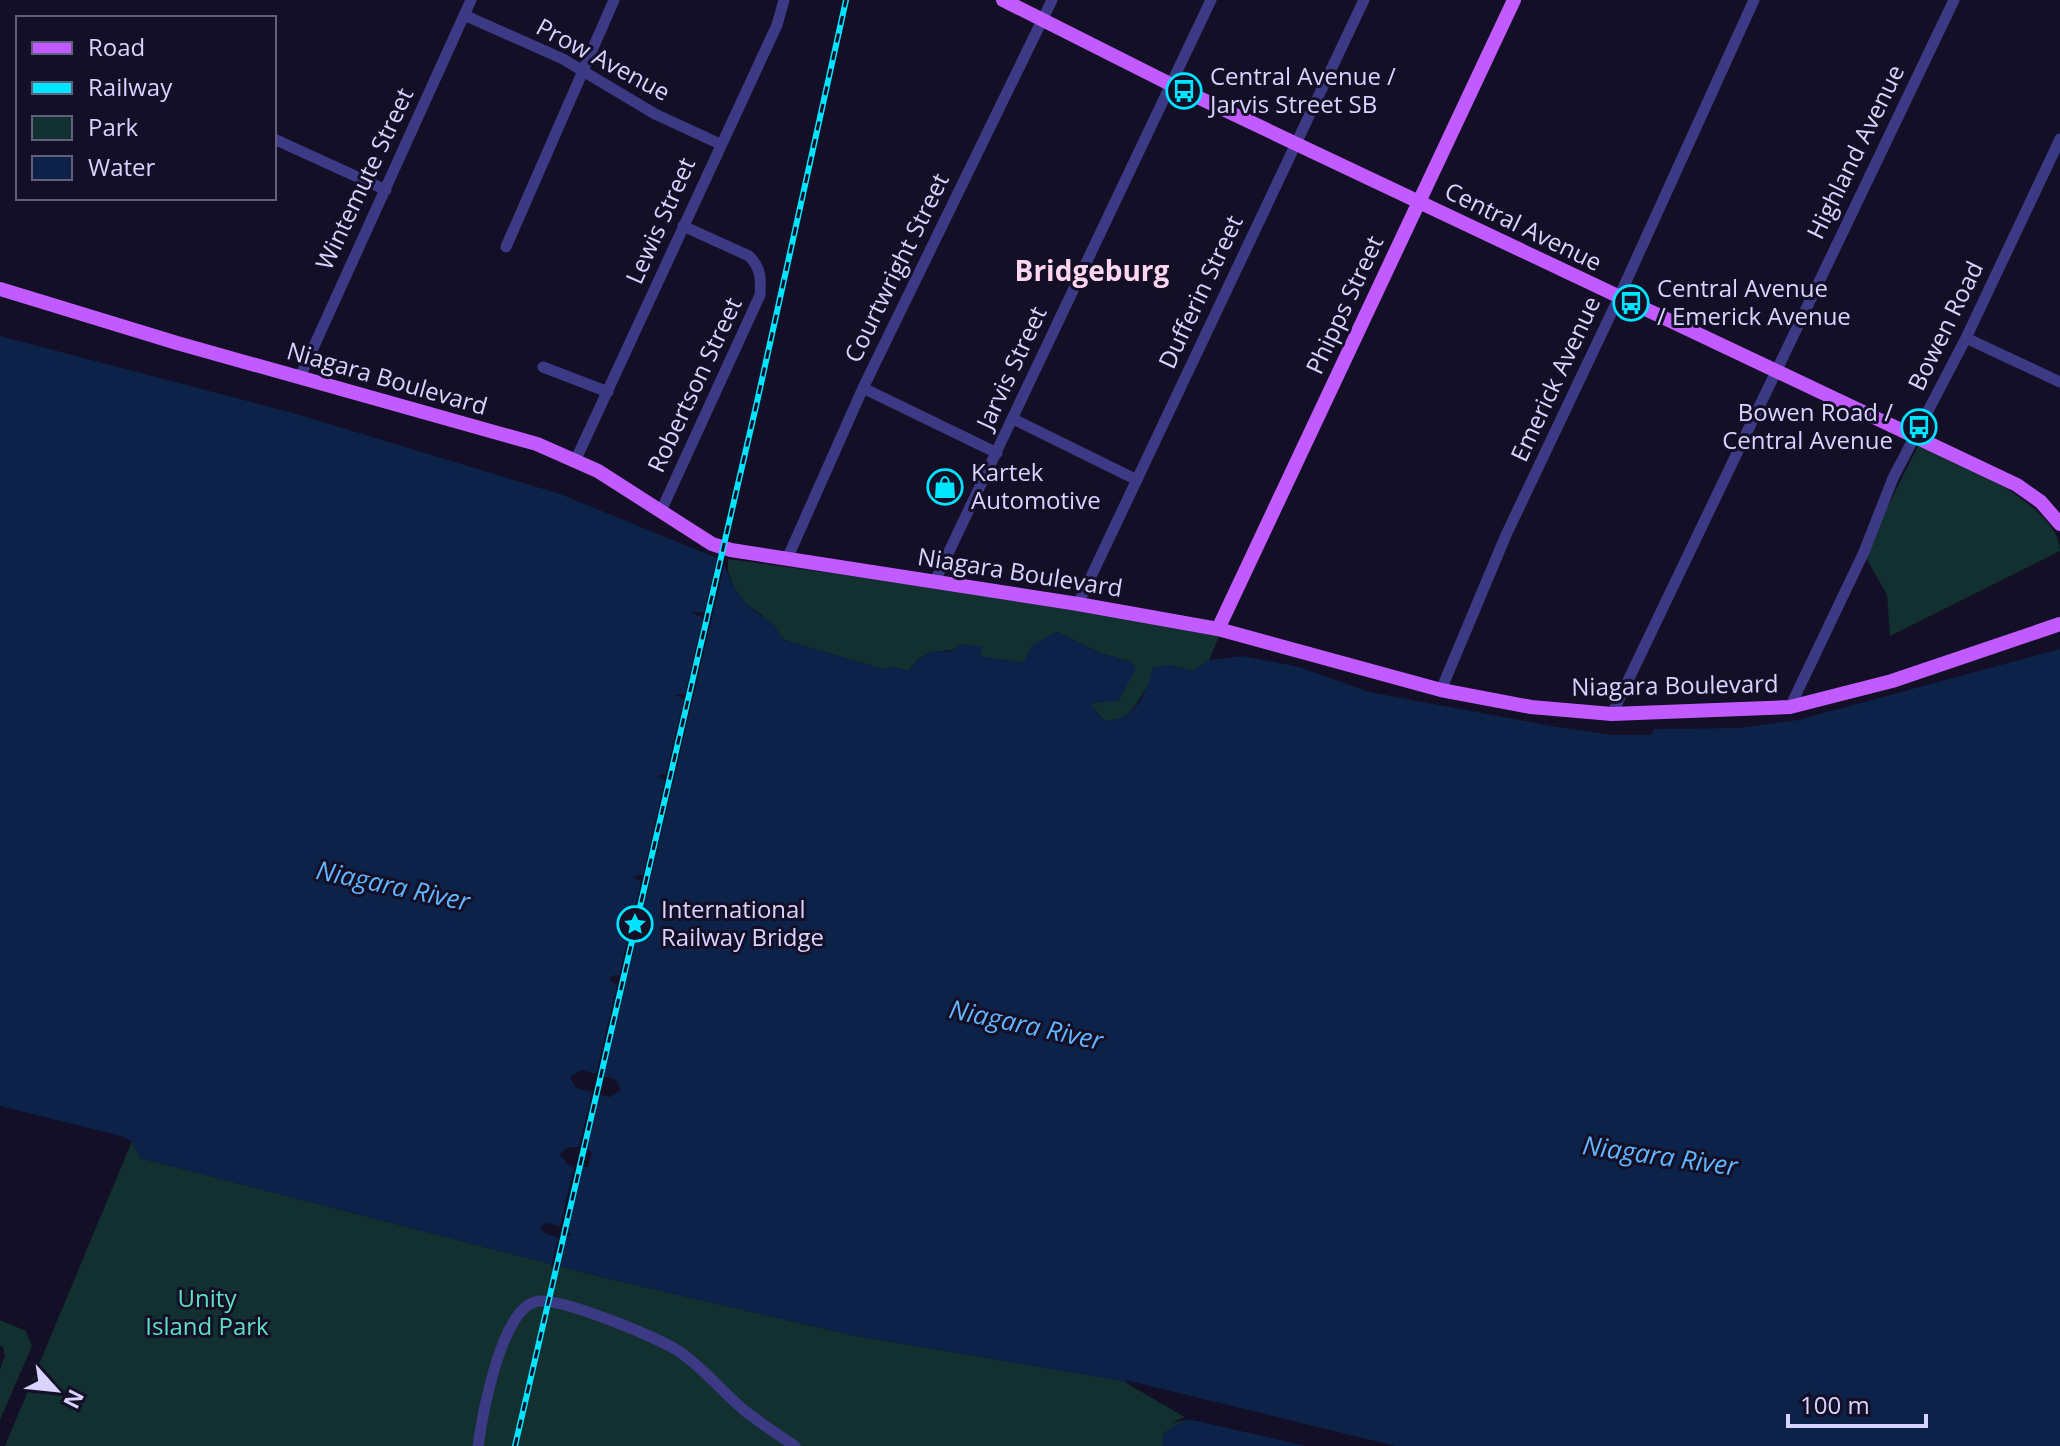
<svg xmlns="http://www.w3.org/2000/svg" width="2060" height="1446" viewBox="0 0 2060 1446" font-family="'Open Sans',sans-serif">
	<rect width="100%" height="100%" fill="#130f26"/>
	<path fill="#12302f" d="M1920,442C1955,461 2060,505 2060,551L1890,636L1887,595L1864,554Z
		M728,559L897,582L1220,634L1209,660L1193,671L1169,665C1163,671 1156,677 1150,683C1136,701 1132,723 1104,720L1092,707V703L1105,701L1132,662L1100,653L1057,632L1037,644L1023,663L979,656L982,647L931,652L917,660L909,671L890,666L886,670L784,640L761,614L747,605L735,589L728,571Z
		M132,1141L140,1158L597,1276L851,1335L1123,1381L1188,1419L1165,1432L1162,1446H5Z
		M0,1320L26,1331L32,1346L0,1420V1369L5,1356L3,1347L0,1345Z"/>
	<path fill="#0c2248" d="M0,336L293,413L560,494L722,560L735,589L747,605L774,625L784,640L886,670L889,666L909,671L917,660L931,652L952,651L962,644L983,647L980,656L1023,663L1032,645L1057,632L1100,653L1132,662L1136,669L1118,701L1092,703V707L1104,720C1134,724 1148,691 1153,667L1169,665L1193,671L1209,660L1243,656L1299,667L1369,692L1557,727L1612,735H1651L1655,729L1739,728L1798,720L2060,649V1446H1389L1123,1381L851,1335L597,1276L140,1158L132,1141L121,1136L0,1106Z
		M1188,1419L1250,1433L1259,1432L1316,1446H1162L1165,1432Z"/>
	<path fill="#130f26" d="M718,554L726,558L604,1076L615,1079L621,1090L610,1097L600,1095L587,1150L592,1152L588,1167H583L568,1231L571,1235L567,1237L559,1270L551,1268L558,1237L543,1233L540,1227L546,1223L560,1226L574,1167L567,1164L560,1154L569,1147H579L592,1092L576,1088L570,1077L581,1070L596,1074L617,986L609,979L614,975L619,976L641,882L632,876L643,875L665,780L657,776L666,774L684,699L675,695L685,694L703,618L691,612H704Z
		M1126,1380L1395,1446H1372L1134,1387Z
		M1189,1415L1250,1429L1260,1428L1317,1442L1320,1446H1306L1191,1419L1172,1423Z"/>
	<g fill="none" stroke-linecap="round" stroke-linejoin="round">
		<path stroke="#3d3a85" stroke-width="11" d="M464,15L563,59L655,114L720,144
			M274,139L386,190
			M506,247L614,0
			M1966,338L2060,382
			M543,367L608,392
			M300,377L471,0
			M863,388L997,453
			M1013,419L1137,480
			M576,459L777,25L784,0
			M661,511L760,295C761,278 761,268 749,256L683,226
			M787,559L863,388L1052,0
			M935,581L1211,0
			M1078,604L1364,0
			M1441,690L1506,535L1619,297L1754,0
			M1790,707L1864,552L1893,478L1966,338L2060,139
			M1612,714L1954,0
			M478,1446C483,1411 499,1326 528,1305C531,1304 537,1301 539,1301C565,1299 653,1336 677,1350C702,1366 722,1392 745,1411C761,1423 778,1435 795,1446"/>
		<path stroke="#c25bff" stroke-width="14" d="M1003,0L1172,85L2017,485L2041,502L2060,524
			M0,289L177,343L537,444L598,471L712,544L731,550L1078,604L1218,629L1441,690L1531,707L1612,714L1790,707L1892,681L2060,624
			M1218,629L1514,0"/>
		<defs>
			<path id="rail" d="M515,1446L757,402L846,0"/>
		</defs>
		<use href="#rail" stroke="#00e5ff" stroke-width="6"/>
		<use href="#rail" stroke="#130f26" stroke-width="3" stroke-dasharray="9" stroke-linecap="butt"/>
	</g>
	<defs>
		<symbol id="bus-ring" viewBox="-11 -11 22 22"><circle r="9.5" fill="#130f26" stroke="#00e5ff" stroke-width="1.5"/><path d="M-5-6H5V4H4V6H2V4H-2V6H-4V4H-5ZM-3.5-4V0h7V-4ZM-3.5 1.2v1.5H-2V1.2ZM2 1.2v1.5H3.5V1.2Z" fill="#00e5ff"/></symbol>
		<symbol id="shop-ring" viewBox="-11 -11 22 22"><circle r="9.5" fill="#130f26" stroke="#00e5ff" stroke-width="1.5"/><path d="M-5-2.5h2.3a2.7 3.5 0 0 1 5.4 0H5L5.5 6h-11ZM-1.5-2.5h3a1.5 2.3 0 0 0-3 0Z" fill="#00e5ff"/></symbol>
		<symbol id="sight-ring" viewBox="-11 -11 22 22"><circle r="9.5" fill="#130f26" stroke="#00e5ff" stroke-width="1.5"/><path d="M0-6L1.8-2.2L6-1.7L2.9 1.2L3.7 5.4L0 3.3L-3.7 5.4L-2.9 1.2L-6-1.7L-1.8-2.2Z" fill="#00e5ff"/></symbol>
	</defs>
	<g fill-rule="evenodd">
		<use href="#bus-ring" x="1164" y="71" width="40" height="40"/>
		<use href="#bus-ring" x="1611" y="283" width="40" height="40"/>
		<use href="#bus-ring" x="1899" y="407" width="40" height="40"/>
		<use href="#shop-ring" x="925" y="467" width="40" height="40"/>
		<use href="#sight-ring" x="615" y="904" width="40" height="40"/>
	</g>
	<g text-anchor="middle" stroke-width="6" stroke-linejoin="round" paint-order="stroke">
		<g font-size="24" fill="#d9d4ff" stroke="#130f26">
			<text transform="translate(603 60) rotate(28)" y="8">Prow Avenue</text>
			<text transform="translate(1856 152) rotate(-64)" y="8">Highland Avenue</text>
			<text transform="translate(365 179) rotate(-65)" y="8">Wintemute Street</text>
			<text transform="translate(661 221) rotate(-66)" y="8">Lewis Street</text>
			<text transform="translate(1523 227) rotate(26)" y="8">Central Avenue</text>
			<text transform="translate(897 268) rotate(-64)" y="8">Courtwright Street</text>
			<text transform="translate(1201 292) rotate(-65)" y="8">Dufferin Street</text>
			<text transform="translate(1345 305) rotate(-65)" y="8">Phipps Street</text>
			<text transform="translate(1946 326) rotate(-64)" y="8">Bowen Road</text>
			<text transform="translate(1012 368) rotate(-65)" y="8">Jarvis Street</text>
			<text transform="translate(387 379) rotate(16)" y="8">Niagara Boulevard</text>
			<text transform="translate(1556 379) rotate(-65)" y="8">Emerick Avenue</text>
			<text transform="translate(695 385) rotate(-65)" y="8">Robertson Street</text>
			<text transform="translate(1020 573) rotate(9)" y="8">Niagara Boulevard</text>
			<text transform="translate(1675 686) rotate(-1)" y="8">Niagara Boulevard</text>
		</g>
		<g font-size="24" fill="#d9d4ff" stroke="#130f26" text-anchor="start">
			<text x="1210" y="85">Central Avenue /<tspan x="1210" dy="28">Jarvis Street SB</tspan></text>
			<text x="1657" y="297">Central Avenue<tspan x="1657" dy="28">/ Emerick Avenue</tspan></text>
			<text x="1893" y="421" text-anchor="end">Bowen Road /<tspan x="1893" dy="28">Central Avenue</tspan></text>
			<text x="971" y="481">Kartek<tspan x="971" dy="28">Automotive</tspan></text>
			<text x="661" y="918">International<tspan x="661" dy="28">Railway Bridge</tspan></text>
		</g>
		<g font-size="24" fill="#5fe0c0" stroke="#130f26">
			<text x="207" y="1307">Unity<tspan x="207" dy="28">Island Park</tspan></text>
		</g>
		<g font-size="26" font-style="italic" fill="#62b6ff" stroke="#130f26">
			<text transform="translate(393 886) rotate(12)" y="9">Niagara River</text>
			<text transform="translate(1026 1025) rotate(12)" y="9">Niagara River</text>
			<text transform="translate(1660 1156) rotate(8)" y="9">Niagara River</text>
		</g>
		<g font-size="28" font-weight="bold" fill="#ffd6f0" stroke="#130f26">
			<text x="1092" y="281">Bridgeburg</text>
		</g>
	</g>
	<rect x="16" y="16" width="260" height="184" fill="#130f26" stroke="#625e7d" stroke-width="2"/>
	<rect x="32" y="42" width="40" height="12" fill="#c25bff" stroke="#625e7d" stroke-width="2"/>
	<text x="88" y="56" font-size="24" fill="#d9d4ff">Road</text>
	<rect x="32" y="82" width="40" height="12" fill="#00e5ff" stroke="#625e7d" stroke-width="2"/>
	<text x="88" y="96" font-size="24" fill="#d9d4ff">Railway</text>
	<rect x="32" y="116" width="40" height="24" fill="#12302f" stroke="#625e7d" stroke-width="2"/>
	<text x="88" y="136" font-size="24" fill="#d9d4ff">Park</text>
	<rect x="32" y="156" width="40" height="24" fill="#0c2248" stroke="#625e7d" stroke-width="2"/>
	<text x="88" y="176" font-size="24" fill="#d9d4ff">Water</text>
	<g transform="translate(56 1390) rotate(117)" stroke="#130f26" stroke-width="6" paint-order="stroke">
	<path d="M0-6L14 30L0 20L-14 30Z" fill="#d9d4ff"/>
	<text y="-12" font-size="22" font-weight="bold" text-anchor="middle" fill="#d9d4ff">N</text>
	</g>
	<path d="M1788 1414v12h138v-12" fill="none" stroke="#d9d4ff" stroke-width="4"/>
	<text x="1800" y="1414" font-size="24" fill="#d9d4ff" stroke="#130f26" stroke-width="6" paint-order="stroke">100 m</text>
</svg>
